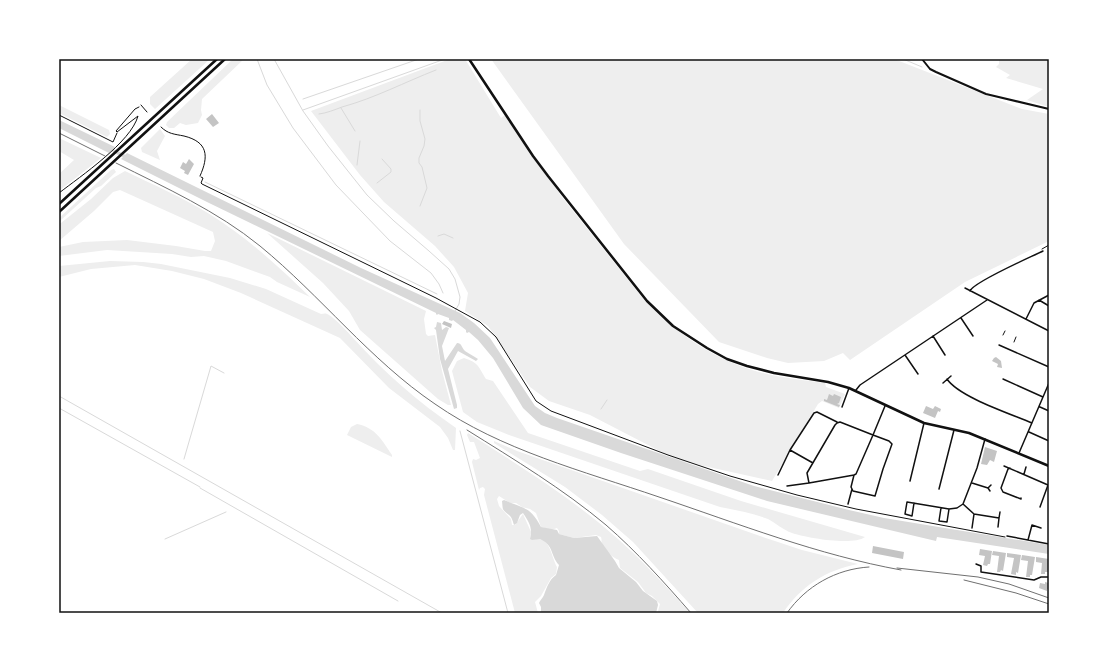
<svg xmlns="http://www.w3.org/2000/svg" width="1108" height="672" viewBox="0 0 1108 672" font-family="Commissioner,sans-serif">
	<rect width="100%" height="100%" fill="#fff"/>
	<path fill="#eee" d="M192,59H210L155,109L150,104V97Z
		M233,59H244L202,99L201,110L202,115L198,123L186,125L180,123L174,128H169L166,125L167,122Z
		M450,59H465L501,118L505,115L562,197L645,301C674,331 712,358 752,370C775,377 801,380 825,383L826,387L845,394L839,408L822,401L818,404L772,481L677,460L590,415L549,401L530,387L488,326L465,311L468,293L454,267L435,246L384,202L360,175L311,111Z
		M491,59H894L1022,109L1049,114V241L965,282L850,360L843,353L824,361L788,363L767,358L719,342L624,244Z
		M999,59H1049V107L1027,100L1043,89L1006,78L1010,75L996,67L999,64Z
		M59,105L109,130L110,134L107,137L59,113Z
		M160,129L165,136L157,151L160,160L142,152L141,148Z
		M59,138L101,158L59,191V174L74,160L59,151Z
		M114,169L116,172L101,186L96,188L61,220L60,223H61L91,199L113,178L125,171C154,185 184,198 211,215C248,238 279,267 310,297L277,282L270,277L226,261L204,256L191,257L172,254L107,250L59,256V247L83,242L127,240L176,246L205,251H211L215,241L213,232L120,190L113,192L94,211L59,241V218L111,170Z
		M267,233L426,311L424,319L426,334L428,336L435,335L442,371L451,405H448L438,399L360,330L349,311L323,283Z
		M110,261L143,262L161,264L230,278L266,289L321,314C323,314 325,313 327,314C333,316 349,333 354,339C386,374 417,401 456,428L455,450H453L448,438L440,427L389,388L340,338L241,293L204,279L172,271L135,265L91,269L59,277V266Z
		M464,358C479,363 478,366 486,379L493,381L528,433L640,471L648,469L741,501L865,537C853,546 807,538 792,533C783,530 776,523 768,519C752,513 736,510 720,507L509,435L477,422L463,412L452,371L457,361Z
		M357,424C376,428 382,440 392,455V457L347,435L351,427Z
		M468,433C520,466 572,498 618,539C644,562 667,587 690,613H659L658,611L660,604L652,596L646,593L638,582L620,568L619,560C613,558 604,550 602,544C601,542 602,540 601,537L596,535L574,538L559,534V531L557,528L551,530L541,527L536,513L530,509L522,507L516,503H510L499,496L497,499L499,506L511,519L512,525H515L523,514L531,532L530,539C534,540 539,538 543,540C550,543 553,560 557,567L556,574L551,578L541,596L535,602L538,613H515L484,495L485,489L483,487L480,488L479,490L472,462L473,459L476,460L480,458L474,442H470L467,435Z
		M494,441L517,451L760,536L802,550L858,564C826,570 801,586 783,613H698L633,542L602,515L565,487L494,443Z"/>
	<path fill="#d9d9d9" d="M59,120L115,147L109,153L59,128Z
		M127,153L361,268L460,313L474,323L490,338L535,406L545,413L557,418L754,486L849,510L884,518L1049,545V554L937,537L936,541L767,501L621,453L541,425L523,408L493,358L478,340L469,332L467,333L466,332V330L453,320L452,321L449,320V318L438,314L437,315L436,314V313L207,202L121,159Z
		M437,322L441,323L442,330L446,327L449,328L442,346L445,361L457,343C462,343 461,347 465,351C469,354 474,356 478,359L476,361L458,351L448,369L457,405V408L454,409L440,359L436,330L434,328L436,327Z
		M504,500C524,509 530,506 541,527L557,530L559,534L574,538L597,536L615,561L619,568L636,582L643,591L657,601L658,605L656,613H541V607L539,603C540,600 543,598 544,595C547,587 549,580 556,575L559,565C550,555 554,545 540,539L532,540L530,539C533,528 529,522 523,513L520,515L517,523L514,525C513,522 512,517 509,515C502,509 503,511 502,501Z"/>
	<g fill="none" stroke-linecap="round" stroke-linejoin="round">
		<path stroke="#d9d9d9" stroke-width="1" d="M257,59L267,85L293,128L336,185L390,241L431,273L439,284L443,293
			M274,59L303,111L328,146L367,195L394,221L429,251L449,269L455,279L460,297L459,304L455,311
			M903,59L922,67
			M303,99L419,59
			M341,108L355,131
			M303,110L445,59
			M319,114C327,113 334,110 342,107C375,98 405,82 436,70
			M357,165L360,141
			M205,182L437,294
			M377,183L391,172V169L382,159
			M420,206L427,188L422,167L419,163V158L424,146L425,139L420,121V110
			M438,236L444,234L453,238
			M59,396L442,613
			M59,408L200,487
			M601,409L607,400
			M460,431L508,613
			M184,459L211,366L224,373
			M200,488L398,601
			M165,539L226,512"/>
		<path stroke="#d9d9d9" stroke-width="3.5" d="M114,151L128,158"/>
	</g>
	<path fill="#c4c4c4" d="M212,114L219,123L213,127L206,119Z
		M189,159L194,164L188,175L184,173L185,171L180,168L183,162L186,164Z
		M444,321L452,324L451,328L442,324Z
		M996,357L1001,361L1002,368L997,367L998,364L992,361L994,358Z
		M829,394L833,396L834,394L841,397L839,403L837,404L840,405L839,407L824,401V399L827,400Z
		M926,406L933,409L935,406L941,409L940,412L938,411L935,418L923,413Z
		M985,447L997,451L994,462L990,460L987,465L981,464Z
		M873,546L904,552L903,559L872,553Z
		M980,549L992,551L990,564H988L987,566L983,565L985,556L979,555Z
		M993,551L1006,553L1003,571L1001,570L1000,572H997L999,556L992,555Z
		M1007,553L1021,555L1018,573L1016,572V575L1011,574L1014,558L1007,557Z
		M1022,555L1035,557L1032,575H1030V577H1026L1028,561L1021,560Z
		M1036,557L1049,559L1048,572H1045V574H1041L1042,563L1036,562Z
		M1045,582L1049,583V590L1047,589V591L1039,588L1040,583L1045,584Z"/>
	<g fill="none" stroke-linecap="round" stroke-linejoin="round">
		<path stroke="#111" stroke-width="1" d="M59,115L113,142L117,133
			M201,177L203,178L201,183L202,184L436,298L480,322L496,337L536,401L551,411L668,455L730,476L797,495L856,509L1005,537
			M59,193C81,176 131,142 138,116L117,132L116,131L135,109L139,107
			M1042,249L1049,245"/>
		<path stroke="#111" stroke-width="1" d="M141,105L147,112
			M161,127C168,134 174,134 184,136C208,142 209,156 200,176
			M1003,335L1005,331
			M1014,342L1016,337"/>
		<path stroke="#111" stroke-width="1.5" d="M965,288L1049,331
			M970,291C973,282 1031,257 1043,251
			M1039,300L1049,306
			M961,318L973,336
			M1026,319L1034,303L1049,295
			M933,336L945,355
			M999,345L1049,367
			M905,355L918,374
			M947,379C959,397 1011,414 1032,423
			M1003,379L1043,397
			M943,383L951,376
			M856,390L860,385L987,300
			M842,407L849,388
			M1040,407L1049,411
			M1029,432L1049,441
			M1019,453L1049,383
			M813,463L790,450L814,413L817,412L837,422
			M1004,466L1048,485L1040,507
			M1010,468L1008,469L1001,488L1003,492L1021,499V498
			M1024,474L1026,467
			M778,475L790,450
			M854,475L809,483L807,473L835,425L837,423L840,422L873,435L856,474L854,475L851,487L853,491L875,496L883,469L892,444L889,441L873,435L885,406
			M910,481L924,423
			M972,483L988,488
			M787,486L809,483
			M939,489L954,430
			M990,491L988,488L991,485
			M914,503L912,516L905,514L907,502L949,509L947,522L939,521L941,508
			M848,504L852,489
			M963,504L974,514L972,528
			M949,509L957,508L963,504L977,468L985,439
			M974,514L999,518L998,527
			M999,518L1000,512
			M1007,536L1049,544
			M1028,540L1032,525L1041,528
			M976,564L981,566V572L1034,580L1041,577H1049"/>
		<path stroke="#111" stroke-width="2" d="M922,59L930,69L936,72L986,94L1049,109"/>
		<path stroke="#111" stroke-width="2.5" d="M469,59L533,156L548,176L647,301L673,326L707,348L727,359L747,366L774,373L828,382L849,388L924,423L969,433L1049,466"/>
		<path stroke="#111" stroke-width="2.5" d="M59,204L217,59
			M59,212L225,59"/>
		<path stroke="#707070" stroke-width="1" d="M59,133L105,156
			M116,163C166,188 217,211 260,246C321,296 370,360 435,404C501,450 583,471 659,497C739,524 818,555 901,570
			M467,430C515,460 563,489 606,525C637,552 664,582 691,613
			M897,568L978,577L1009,584L1049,598
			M964,580L1016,593L1049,604
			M787,613C806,586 836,569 869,567"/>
	</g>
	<rect width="1108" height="672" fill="none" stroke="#ffffff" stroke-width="120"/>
	<rect x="60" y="60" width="988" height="552" fill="none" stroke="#111" stroke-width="1.5"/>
</svg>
